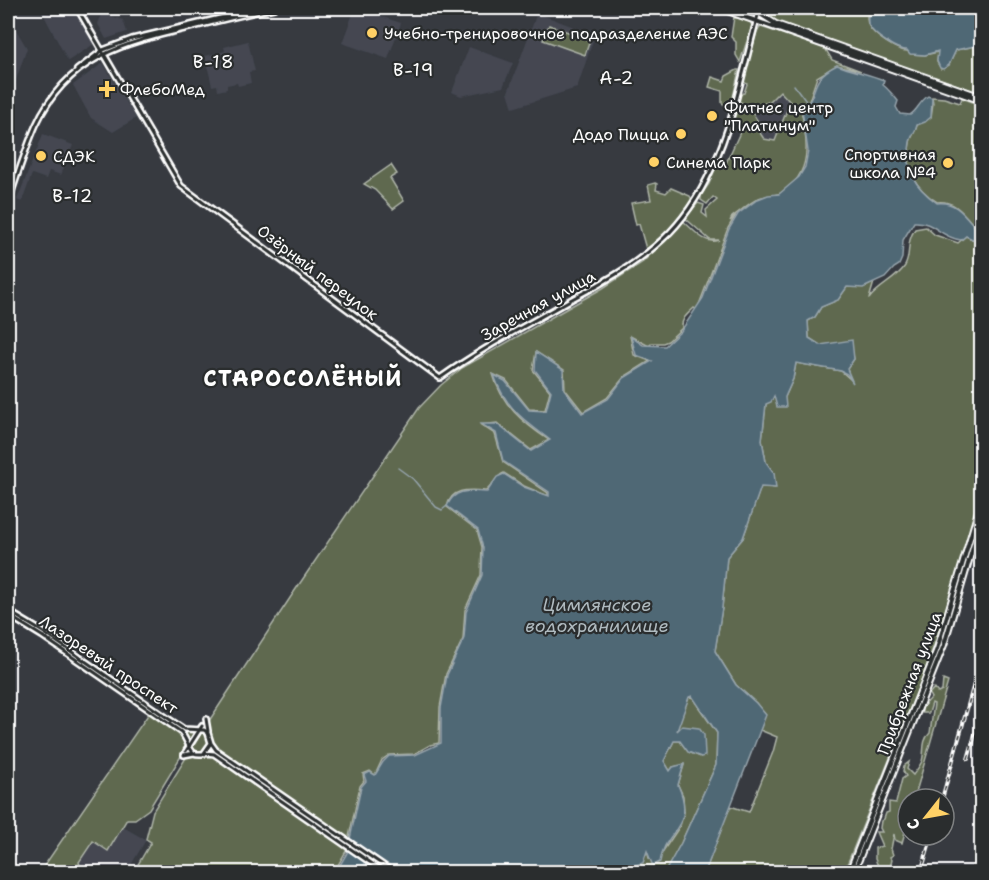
<svg xmlns="http://www.w3.org/2000/svg" width="989" height="880" viewBox="0 0 989 880" font-family="'Shantell Sans',sans-serif">
	<rect width="100%" height="100%" fill="#373a40"/>
	<filter id="ink" filterUnits="userSpaceOnUse"><feTurbulence type="fractalNoise" baseFrequency=".0167" numOctaves="2"/><feDisplacementMap in="SourceGraphic" scale="12" xChannelSelector="R" yChannelSelector="G"/><feConvolveMatrix kernelMatrix="1 2 1 2 8 2 1 2 1" color-interpolation-filters="sRGB"/></filter>
	<g filter="url(#ink)">
		<path fill="#444751" d="M8,8H18L13,25L27,48L8,103Z
			M40,8H72L94,44L68,61Z
			M355,8L401,23L388,59L342,43Z
			M102,13L123,20L127,32L106,39L98,24Z
			M537,13L595,35L577,88L513,108L508,92Z
			M248,41L255,71L249,72L251,83L238,86L237,83L227,85V89L218,91L217,85L212,86L205,56L225,51L224,47Z
			M469,47L513,63L503,87L461,96L452,92Z
			M103,63L136,118L113,132L91,118L73,85Z
			M780,90L790,101L776,141L764,139L760,133L761,128L752,112L754,108L769,101Z
			M43,134L73,145L61,175L49,171L46,179L32,174L22,202L17,200Z
			M123,827L146,840L131,865L139,872H108L101,868L96,869L93,872H82L80,862L93,841L108,851Z"/>
		<path fill="#5e6950" stroke="#aeb4a8" stroke-width="1.5" d="M765,8H883L876,14L867,16C867,19 867,23 869,26C873,35 897,51 907,51L911,54L925,55L938,52L937,62L941,69L949,65L956,50L975,46L981,38V93L785,26L766,16Z
			M734,17L750,22L752,26L740,62L736,55V42L731,37Z
			M549,25L590,40L585,55L543,40Z
			M761,27L825,48L832,60L861,71L837,65L817,77L808,104L801,110C808,141 813,174 781,193C774,196 766,195 759,198C749,203 741,211 732,217L730,221L736,215L728,228L697,310L694,308C688,314 681,318 682,328L668,341L663,343H652L649,346L630,336L634,355L650,361L624,377L607,398L583,412L565,389L564,370L536,352L533,370L550,391L545,410L529,409L506,380L493,374C501,404 523,423 549,440L531,450L497,423L481,425L495,434L503,462L548,493V496L524,486L504,473C495,477 493,485 486,491C470,490 451,487 447,507L477,530L482,547L481,575L465,610L463,639L446,674L440,707L439,743L430,745L414,754L389,755L382,760L375,775L370,771L363,774L364,781L360,786L346,851L334,872H139L140,870L136,868L151,842L146,839L153,811L205,727L294,592L419,408L441,385L462,368L603,288L643,262L683,221C693,229 705,246 719,240H710L685,218L698,203L704,205L702,213L707,217L706,210L717,200L713,197L707,204L701,200V195L709,184L717,164L719,162L726,163L742,128L732,120L735,107L752,112L762,128L760,133L764,139L775,141L790,102L780,91L770,101L754,108L738,101L740,94L744,93L747,84L743,81L757,31Z
			M737,70H739L731,107H727L722,103V91L709,87L712,77L724,81L726,76Z
			M932,97L944,98L960,103L962,98L981,105V233C968,221 958,199 937,202C915,188 905,170 910,142C911,137 916,132 917,125L931,117L933,103Z
			M391,165L397,174L390,178L404,201L393,209L375,190L364,184Z
			M655,183L657,184L656,190L666,193L671,188L690,196L692,200C682,213 661,243 646,249L639,224L636,225L631,203L651,200L648,185Z
			M926,227L935,235L958,243L966,236L981,244V492L943,620L923,676L844,872H705L730,806L749,812L773,752L777,737L760,730L765,715L756,703L736,685L715,651L722,608L727,557L743,538L761,486L775,488L774,473L766,462L762,440L766,404L774,396L776,399L785,397L793,379L796,363L841,371L850,379L847,369L854,359L852,349L820,345L809,338L808,321L815,317L821,307L838,300L847,287C857,287 866,289 874,282L869,299C878,286 896,280 905,266C912,252 905,244 915,229Z
			M943,680L948,682L914,799H908V821L902,843L895,840L894,834L891,849L893,855L890,857L892,860L890,868L885,870L879,868L875,859V848L882,846L876,832H882L880,828L881,821L884,819L886,813L889,812V802L896,803L902,779L906,776L903,771L904,766L909,762L907,769L913,775C916,771 920,766 922,761C925,752 921,741 930,733L934,704L932,703L929,713H922V708L931,698L929,694L934,688L938,693L942,691Z
			M689,696L695,699V702L717,733L716,765L681,843L667,869L665,872H650L649,870H643L640,866L636,867V865L643,860L647,851L649,858L661,854L680,826L684,813L683,796L678,785L684,765L673,767L670,771L664,761L674,741H680L688,752L701,757L676,732Z
			M154,706L195,733L149,809L135,819H127L108,851L93,841L79,862L82,872H40Z"/>
		<path fill="#506774" stroke="#96a4ac" stroke-width="1.5" d="M883,8H981V38L975,46L956,50L949,65L943,69L940,68L937,61L938,51L925,55L910,54L907,50C897,51 874,35 869,26C867,23 868,19 868,16L876,14Z
			M837,65C853,71 868,74 884,80L883,85C886,87 895,97 898,101L896,107L900,114L910,115C918,110 919,102 928,96L932,98L931,117L925,122L917,125C916,131 911,136 910,142C905,172 914,186 937,203C958,200 968,221 981,233V243L966,236L961,240C939,237 935,221 914,222L903,240L902,258L899,265L894,268L885,278L863,288L847,287L838,300L821,307L815,317L808,321L809,338L820,345L852,340L854,359L847,369L853,383L847,374L841,371L796,363L793,379L785,397L786,407H777L774,396L771,402L766,404L762,440L766,462L774,473L776,488L761,487L743,538L727,557L722,608L715,651L736,685L756,703L766,715L705,872H665L681,843L716,765L717,733L692,696L689,697L677,731L682,726L699,728L704,735L705,756L701,757L688,752L680,741H674L664,761L670,771L673,767L684,764L678,785C697,828 664,829 660,862L654,865L652,864L647,851L643,863L636,865V867L640,866L643,870H649L650,872H336L347,853L361,787L366,781L364,775L370,772L375,775L383,762L389,756L415,755L441,743V708L447,675L464,638L466,612L482,575L483,548L478,530L447,506C455,488 470,491 487,492L497,477L504,474L524,487L549,496V492L503,461L496,433L481,424H497L531,451L550,440C524,420 505,408 494,375L505,381L529,410L546,411L551,391L535,370L536,352L563,370L564,389L582,413L608,399L624,378L652,361L636,355L631,337L643,345L665,346L681,331L703,298L729,229L738,214L758,199L768,195L779,194L799,177L805,167L808,151L802,110C821,92 807,80 837,65Z"/>
		<g fill="none" stroke-linecap="round" stroke-linejoin="round">
			<path stroke="#96a4ac" stroke-width="1.5" d="M794,85L808,104
				M398,468L413,479L436,507L442,510L447,506"/>
			<defs>
				<path id="tertiary" d="M77,8L181,186L440,378C482,348 527,325 572,299C604,282 637,264 663,239C684,220 700,194 712,168C735,120 745,59 760,8
					M77,70L103,50L132,39L241,13
					M8,196L14,178
					M8,203C17,177 25,150 36,125C67,57 124,43 189,28C217,21 246,14 274,8
					M8,611L43,632L169,719L184,729L204,730L208,733L211,743L216,750L393,872
					M8,615L42,636L181,732C186,738 190,751 194,753C199,756 208,752 214,754L384,872
					M206,719L208,731
					M186,751L202,726
					M204,753L211,743
					M184,755L194,753"/>
				<path id="secondary" d="M719,8L982,101
					M751,8L776,24L982,97
					M849,872L937,649L982,498
					M854,872L944,645L982,517"/>
			</defs>
			<use href="#tertiary" stroke="#fff" stroke-width="8"/>
			<use href="#secondary" stroke="#fff" stroke-width="8"/>
			<use href="#tertiary" stroke="#2a2d2e" stroke-width="3"/>
			<use href="#secondary" stroke="#2a2d2e" stroke-width="4"/>
			<defs>
				<path id="rail" d="M968,759L976,731L982,694
					M942,799L982,655
					M921,872L932,835"/>
			</defs>
			<use href="#rail" stroke="#fff" stroke-width="4"/>
			<use href="#rail" stroke="#2a2d2e" stroke-width="1.5" stroke-dasharray="4.5" stroke-linecap="butt"/>
		</g>
	</g>
	<g fill="#ffd166" stroke="#2a2d2e" stroke-width="2">
		<circle cx="372" cy="33" r="6"/>
		<path d="M104 80h6v6h6v6h-6v6h-6v-6h-6v-6h6z"/>
		<circle cx="712" cy="116" r="6"/>
		<circle cx="681" cy="134" r="6"/>
		<circle cx="41" cy="156" r="6"/>
		<circle cx="654" cy="162" r="6"/>
		<circle cx="948" cy="163" r="6"/>
	</g>
	<g text-anchor="middle" stroke-width="4.5" stroke-linejoin="round" paint-order="stroke">
		<g font-size="16" fill="#fff" stroke="#2a2d2e" text-anchor="start">
			<text x="384" y="39">Учебно-тренировочное подразделение АЭС</text>
			<text x="120" y="95">ФлебоМед</text>
			<text x="724" y="113">Фитнес центр<tspan x="724" dy="18">"Платинум"</tspan></text>
			<text x="669" y="140" text-anchor="end">Додо Пицца</text>
			<text x="936" y="160" text-anchor="end">Спортивная<tspan x="936" dy="18">школа №4</tspan></text>
			<text x="53" y="162">СДЭК</text>
			<text x="666" y="168">Синема Парк</text>
		</g>
		<g font-size="16" fill="#fff" stroke="#2a2d2e">
			<text transform="translate(318 272) rotate(37)" y="6">Озёрный переулок</text>
			<text transform="translate(538 305) rotate(-29)" y="6">Заречная улица</text>
			<text transform="translate(109 664) rotate(34)" y="6">Лазоревый проспект</text>
			<text transform="translate(909 683) rotate(-69)" y="6">Прибрежная улица</text>
		</g>
		<g font-size="18" letter-spacing="1.5" fill="#fff" stroke="#2a2d2e">
			<text x="214" y="68">В-18</text>
			<text x="414" y="76">В-19</text>
			<text x="617" y="84">А-2</text>
			<text x="73" y="202">В-12</text>
		</g>
		<g font-size="18" font-style="italic" fill="#b0bbc0" stroke="#2a2d2e">
			<text x="597" y="611">Цимлянское<tspan x="597" dy="21">водохранилище</tspan></text>
		</g>
		<g font-size="22" font-weight="bold" letter-spacing="1.5" fill="#fff" stroke="#2a2d2e">
			<text x="303" y="386">СТАРОCОЛЁНЫЙ</text>
		</g>
	</g>
	<rect width="989" height="880" fill="none" stroke="#2a2d2e" stroke-width="30"/>
	<rect x="15" y="15" width="959" height="850" fill="none" stroke="#fff" stroke-width="2" filter="url(#ink)"/>
	<g transform="translate(926 817) rotate(239)"><circle r="28" fill="#2a2d2e" stroke="#7f8182" stroke-width="1.5"/>
	<path d="M0-4.5L10 22L0 15L-10 22Z" fill="#ffd166"/>
	<text y="-9" font-size="16" font-weight="bold" text-anchor="middle" fill="#ffffff">С</text>
	</g>
</svg>
